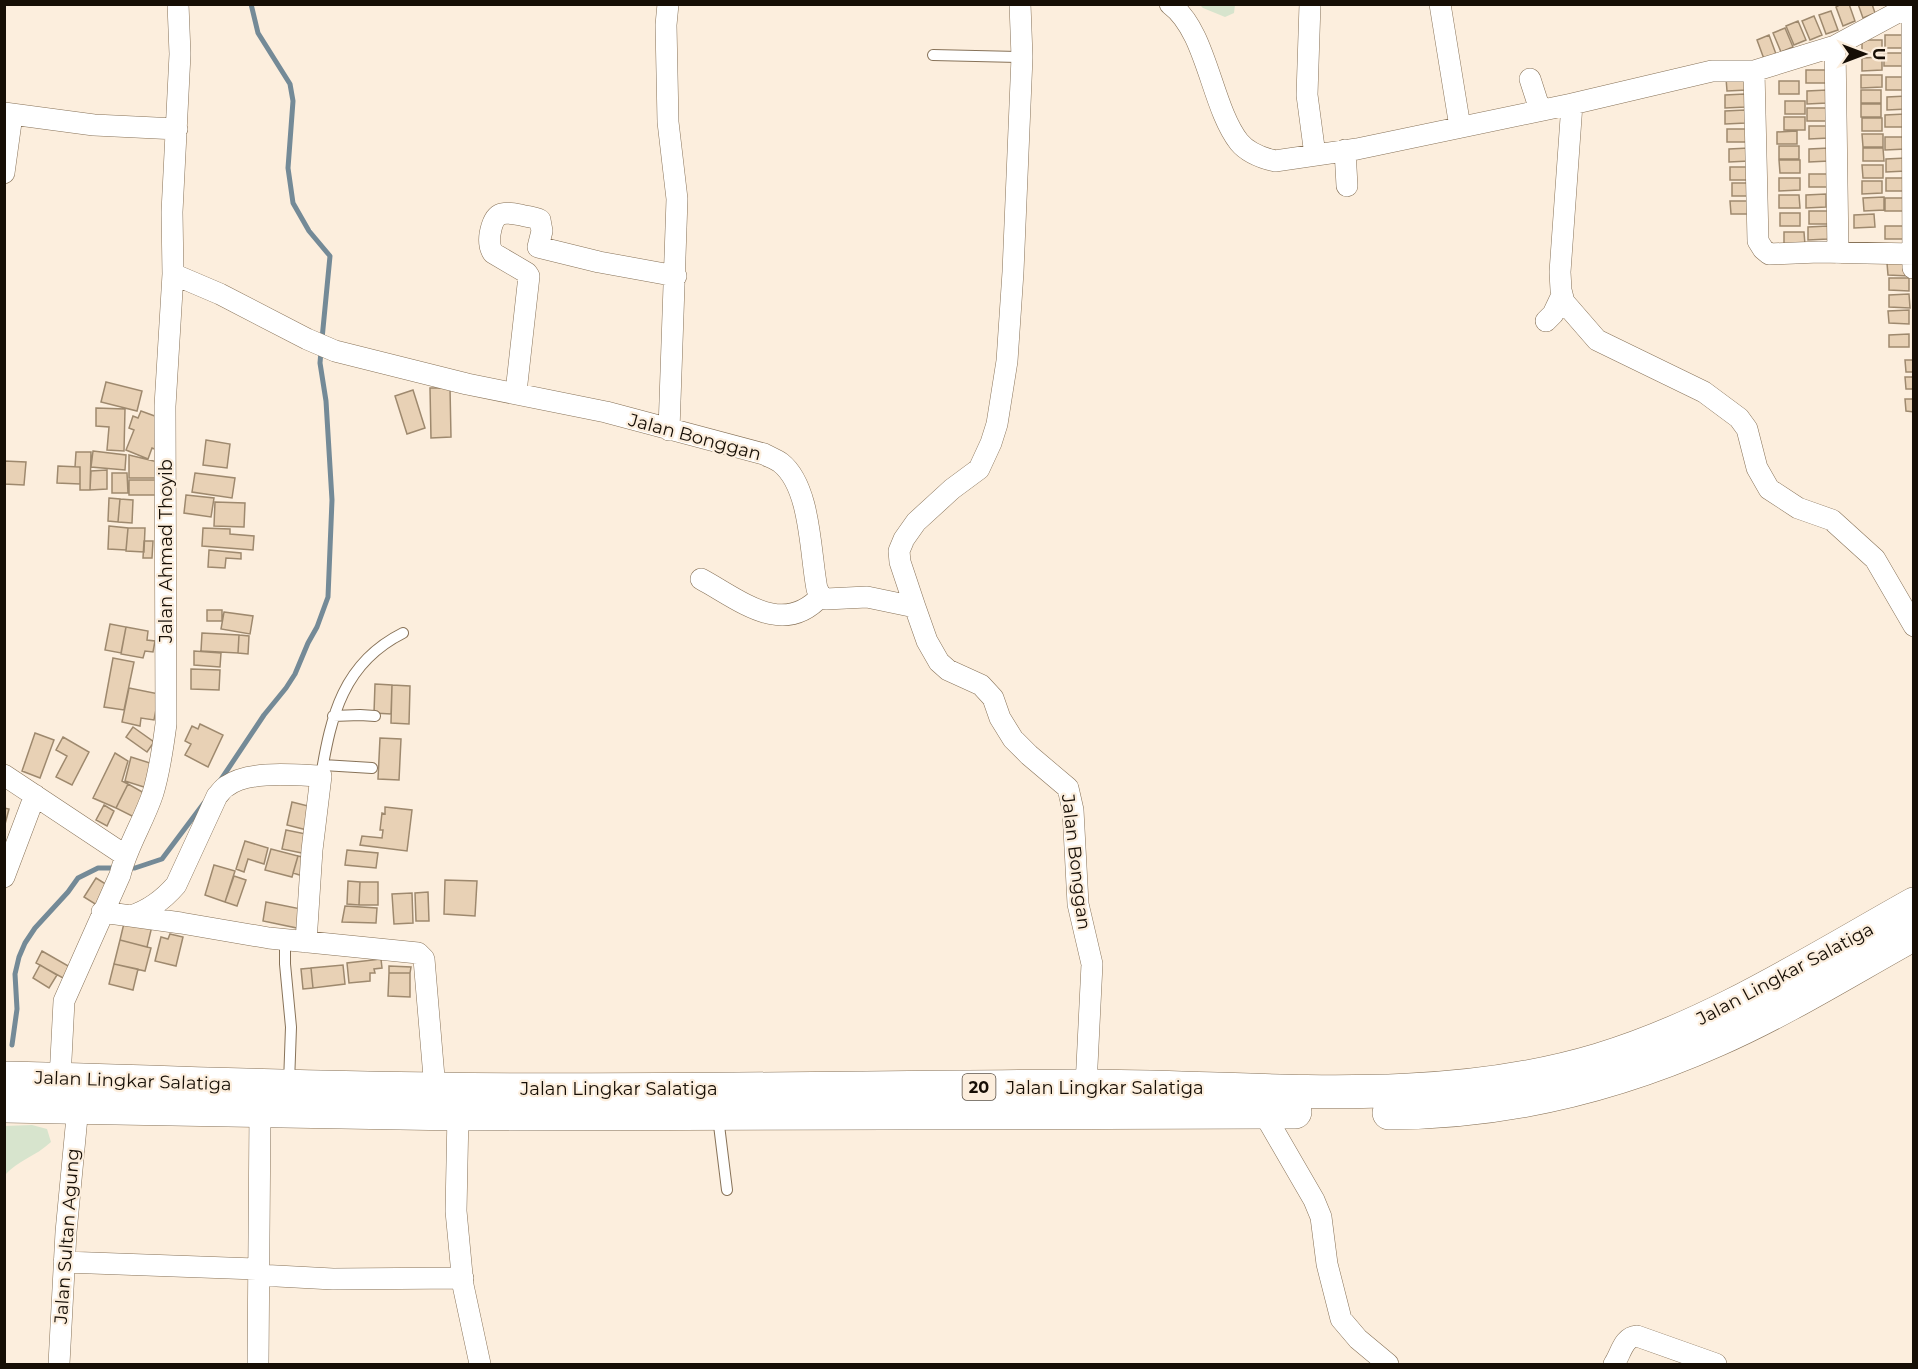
<svg xmlns="http://www.w3.org/2000/svg" width="1918" height="1369" viewBox="0 0 1918 1369" font-family="Montserrat,sans-serif">
	<rect width="100%" height="100%" fill="#fceedd"/>
	<path fill="#d7e4cd" d="M1200,5H1235L1234,13L1225,17L1203,8Z
		M32,1125L47,1129L51,1142C35,1157 18,1160 5,1175V1126Z"/>
	<g fill="none" stroke-linecap="round" stroke-linejoin="round">
		<path stroke="#748a97" stroke-width="5" d="M251,4L258,33L290,84L293,101L288,168L293,203L309,231L330,256L322,339
			M220,781L264,715L286,688L295,674L308,643L317,627L328,597L332,500L326,401L320,363L321,351
			M126,868H135L162,859L204,803
			M12,1045L17,1009L15,974L19,957L25,943L35,928L68,892L78,878L98,868H116"/>
	</g>
	<path fill="#e8d1b5" stroke="#9e896e" stroke-width="1.5" d="M1841,4H1849L1855,21L1843,26L1836,7Z
		M1858,4H1872L1875,13L1863,18Z
		M1831,11L1838,30L1826,34L1819,15Z
		M1814,16L1822,35L1810,40L1802,21Z
		M1798,21L1806,40L1794,45L1786,26Z
		M1785,28L1793,47L1781,52L1773,33Z
		M1769,35L1776,54L1764,59L1757,40Z
		M1885,35H1905V48H1885Z
		M1862,40H1882V53H1862Z
		M1884,53H1904V66H1884Z
		M1882,57V70L1862,71V58Z
		M1806,70H1826V83H1806Z
		M1861,75H1882V87L1861,88Z
		M1747,77V90L1727,91L1726,78Z
		M1886,77H1906V90H1886Z
		M1779,81H1799V94H1779Z
		M1827,90V103L1807,104V91Z
		M1861,90H1881V103H1861Z
		M1745,94L1746,107L1725,108V95Z
		M1907,96V109L1887,110V97Z
		M1785,101H1805V114H1785Z
		M1861,104H1881V117H1861Z
		M1807,108H1827L1828,121H1807Z
		M1745,110L1746,123L1725,124V111Z
		M1905,114L1906,127H1885V115Z
		M1784,117H1805V130H1784Z
		M1862,118H1882V131H1862Z
		M1809,126H1829V138L1809,139Z
		M1727,129H1747V142H1727Z
		M1797,131V144H1777V132Z
		M1862,134H1883V147H1863Z
		M1885,137H1905L1906,149L1885,150Z
		M1779,146H1799V159H1779Z
		M1749,148V161L1729,162V149Z
		M1829,148V161L1809,162V149Z
		M1863,148H1883L1884,161H1863Z
		M1906,158V171L1886,172V159Z
		M1779,160H1800V173H1780Z
		M1862,165H1883V178H1863Z
		M1730,167H1750V180H1730Z
		M1809,174H1829V187H1809Z
		M1779,178H1800V190L1779,191Z
		M1886,178H1906V191H1886Z
		M1862,181H1882V193L1862,194Z
		M1732,183H1753V196H1732Z
		M1826,194V207L1806,208V195Z
		M1779,195H1799L1800,208H1779Z
		M1884,197V210L1864,211L1863,198Z
		M1885,198H1905L1906,211H1885Z
		M1730,201H1751V214H1731Z
		M1809,211H1830V224H1809Z
		M1780,213H1800V226H1780Z
		M1874,214L1875,227L1854,228V215Z
		M1828,226V239L1808,240V227Z
		M1885,226H1905L1906,239H1885Z
		M1784,232H1804L1805,245H1784Z
		M1887,263H1908L1909,276L1888,275Z
		M1889,278H1909V291L1889,290Z
		M1909,294L1910,308L1889,307V295Z
		M1909,310V324L1889,323L1888,311Z
		M1909,334V347H1889V335Z
		M1905,360H1914V372H1906Z
		M1905,377H1914V389H1906Z
		M106,382L142,391L137,411L101,402Z
		M430,388H450L451,437L431,438Z
		M413,390L425,428L407,434L395,396Z
		M1905,399H1914V412L1906,411Z
		M96,408L125,409L124,451L107,450L109,427L96,426Z
		M141,411L163,419L157,450L152,448L148,459L126,450L134,430L129,428L133,416L138,418Z
		M206,440L230,444L227,468L203,465Z
		M93,451L126,455L125,470L91,467Z
		M76,452H91L90,490H80V467H75Z
		M129,455L158,462L157,478H129Z
		M4,461L26,462L24,485L4,484Z
		M58,466L80,467V484L57,483Z
		M107,470V489L90,490L91,471Z
		M112,473H127L128,493H112Z
		M195,473L235,478L232,498L192,492Z
		M129,480H163V495H129Z
		M186,495L214,498L211,517L184,513Z
		M109,498L120,499L118,522L108,521Z
		M120,499L133,500L132,523L118,522Z
		M215,502L245,503L244,527L214,526Z
		M109,526L128,528L126,550L108,549Z
		M128,528H145L144,552L126,551Z
		M203,528L230,529V534L254,536L253,550L202,546Z
		M144,541H153L152,558H143Z
		M209,550L241,553V559L226,558L225,568L208,567Z
		M207,610H222V621H207Z
		M224,612L253,616L250,634L221,629Z
		M110,624L126,627L121,653L105,650Z
		M126,627L148,631L147,640L155,641L153,652L145,651L143,658L121,654Z
		M202,633L239,635L238,653L201,651Z
		M239,635L249,636L248,654L238,653Z
		M194,651L221,653L220,667L194,665Z
		M113,658L134,662L124,710L104,707Z
		M191,669L220,670L219,690L191,689Z
		M375,684L392,685L391,714L374,713Z
		M392,685L410,686L409,724L391,723Z
		M129,688L159,694L154,720L141,718L140,726L122,722Z
		M200,724L223,735L208,767L185,755L191,744L185,741L192,726L198,729Z
		M133,727L154,742L147,752L126,737Z
		M35,733L54,740L40,778L22,771Z
		M63,737L89,752L72,785L56,777L67,756L56,750Z
		M380,738L401,739L399,780L378,779Z
		M115,753L128,761L122,781L128,784L116,808L93,798Z
		M131,757L153,764L147,788L125,781Z
		M128,784L146,794L134,817L116,808Z
		M292,802L316,808L311,831L287,825Z
		M104,805L114,811L107,826L96,820Z
		M385,807L412,810L407,851L360,845L362,836L382,838L383,830H380L382,813L385,814Z
		M4,808L9,809L4,828Z
		M286,830L311,835L307,854L282,849Z
		M245,841L268,848L264,864L248,859L244,872L236,869Z
		M271,849L298,856L292,877L265,870Z
		M347,850L378,853L376,868L345,865Z
		M298,856L311,859L306,877L293,873Z
		M214,865L235,871L225,902L205,895Z
		M234,876L246,880L237,906L225,902Z
		M96,878L112,888L100,907L84,897Z
		M445,880L477,881L475,916L444,914Z
		M348,881L360,882L359,905L347,904Z
		M360,882H378V905H359Z
		M428,892L429,921H416L415,893Z
		M412,893L413,923L394,924L392,894Z
		M266,902L301,909L297,928L263,921Z
		M345,906L377,908L376,923L342,922Z
		M125,919L152,926L147,947L120,940Z
		M170,934L183,937L176,966L155,961L161,937L168,939Z
		M120,940L151,948L145,971L114,964Z
		M42,951L70,967L63,978L36,963Z
		M381,959L382,968L374,969L375,973H370V981L349,983L347,963Z
		M114,964L138,969L133,990L109,984Z
		M40,965L57,975L49,988L33,978Z
		M343,965L345,984L313,988L311,968Z
		M389,966L411,967L410,973H389Z
		M311,968L313,988L303,989L301,969Z
		M389,973H410V997L388,996Z"/>
	<g fill="none" stroke-linecap="round" stroke-linejoin="round">
		<defs>
			<path id="service" d="M933,55L1022,57
				M333,716L360,715L375,716
				M323,765L372,768
				M321,776C331,716 343,663 403,633
				M285,940V964L291,1027L289,1083
				M718,1117L727,1190"/>
			<path id="minor" d="M668,4L666,25L668,122L677,199L669,430
				M1170,4C1207,31 1211,106 1239,142C1248,153 1262,158 1275,161L1357,149L1572,104L1712,71H1754L1835,46L1913,4
				M1310,4L1307,95L1315,155
				M1440,4L1460,127
				M1912,5L1913,268
				M1835,46L1838,253
				M1754,71L1758,241L1763,249L1769,254L1819,252L1914,254
				M1530,79L1540,110
				M1572,104L1560,272L1561,290L1564,302L1597,340L1704,392L1739,418L1747,429L1757,468L1769,489L1798,508L1832,520L1875,559L1914,626
				M4,113L94,125L177,129
				M1345,150L1347,186
				M4,173L12,115
				M173,274L220,294L307,339L335,351L467,384L606,412L764,454C769,457 776,459 781,463C811,487 810,553 817,589L821,596L826,599L867,597L915,607L927,641L939,662L948,670L981,685L993,698L1000,718L1013,739L1029,755L1068,788L1073,810L1078,904L1092,964L1086,1086
				M1546,321L1553,314L1562,295
				M516,392L529,276L527,273L493,253C489,247 489,241 490,234C494,212 501,211 521,215C528,217 534,217 540,220L542,231L538,247L599,262L676,276
				M701,579C740,600 783,638 821,596
				M915,607L900,562L899,551L904,539L916,522L952,489L979,469L991,443L997,424L1007,361L1013,272L1022,57L1020,4
				M4,775L126,856
				M4,877L35,795
				M102,912L181,923L269,938L418,953L424,959L435,1089
				M131,916C150,910 163,900 176,885L217,796C220,793 223,788 227,786C249,770 295,775 321,776L312,850L306,942
				M60,1079L64,1001L120,875C127,846 144,821 153,793C160,770 163,747 166,724L165,406L173,274L172,212L180,54L178,4
				M1263,1112L1314,1200L1321,1217L1327,1264L1341,1319L1358,1339L1388,1364
				M458,1114L456,1211L463,1285L480,1364
				M64,1262L258,1269
				M258,1275L333,1279L463,1278
				M59,1364L66,1232L79,1096
				M258,1364L260,1111
				M1614,1364C1621,1354 1623,1337 1637,1336L1716,1364"/>
			<path id="trunk" d="M4,1078C148,1081 292,1088 435,1089C651,1092 866,1087 1082,1086C1253,1086 1431,1110 1598,1060C1711,1026 1812,961 1914,904
				M4,1106L458,1114L1295,1112
				M1389,1113C1502,1113 1614,1086 1717,1040C1785,1010 1849,970 1914,934"/>
		</defs>
		<use href="#service" stroke="#877258" stroke-width="12"/>
		<use href="#minor" stroke="#877258" stroke-width="22"/>
		<use href="#trunk" stroke="#877258" stroke-width="34"/>
		<use href="#service" stroke="#fff" stroke-width="10"/>
		<use href="#minor" stroke="#fff" stroke-width="21"/>
		<use href="#trunk" stroke="#fff" stroke-width="33"/>
	</g>
	<g text-anchor="middle" stroke-width="4.5" stroke-linejoin="round" paint-order="stroke">
		<rect fill="#fceedd" stroke="#5b5146" stroke-width="1.5" x="962.5" y="1074" width="33" height="26" rx="4.5"/>
		<g font-size="16" font-weight="bold" fill="#160e05">
			<text x="979" y="1093">20</text>
		</g>
		<g font-size="18" fill="#160e05" stroke="#fceedd">
			<text transform="translate(695 437) rotate(15)" y="6">Jalan Bonggan</text>
			<text transform="translate(166 551) rotate(-90)" y="6">Jalan Ahmad Thoyib</text>
			<text transform="translate(1076 862) rotate(83)" y="6">Jalan Bonggan</text>
			<text transform="translate(1785 974) rotate(-28)" y="6">Jalan Lingkar Salatiga</text>
			<text transform="translate(133 1081) rotate(2)" y="6">Jalan Lingkar Salatiga</text>
			<text x="1105" y="1094">Jalan Lingkar Salatiga</text>
			<text x="619" y="1095">Jalan Lingkar Salatiga</text>
			<text transform="translate(67 1236) rotate(-86)" y="6">Jalan Sultan Agung</text>
		</g>
	</g>
	<rect width="1918" height="1369" fill="none" stroke="#160e05" stroke-width="12"/>
	<g transform="translate(1864 54) rotate(90)" stroke="#fceedd" stroke-width="4.5" paint-order="stroke">
	<path d="M0-4.5L10 22L0 15L-10 22Z" fill="#160e05"/>
	<text y="-9" font-size="16" font-weight="bold" text-anchor="middle" fill="#160e05">U</text>
	</g>
</svg>
